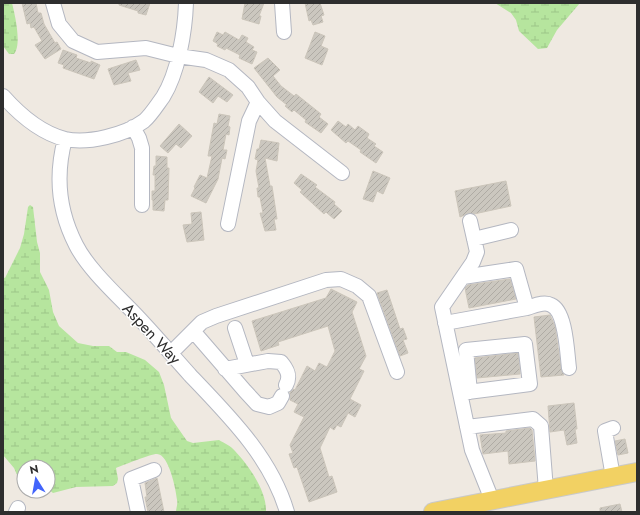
<svg xmlns="http://www.w3.org/2000/svg" width="640" height="515" viewBox="0 0 640 515" font-family="Jost,sans-serif">
	<defs>
		<pattern id="wetland-marsh" width="20" height="14" patternUnits="userSpaceOnUse"><rect width="20" height="14" fill="#b6e59e"/><path d="M1 5h8M5 5V1M11 12h8M15 12V8" fill="none" stroke="#9dc588"/></pattern>
		<pattern id="building-hatch" width="6" height="6" patternUnits="userSpaceOnUse"><rect width="6" height="6" fill="#cbc7bf"/><path d="M-1 1l2-2M0 6l6-6M5 7l2-2" fill="none" stroke="#afaba4"/></pattern>
	</defs>
	<rect width="100%" height="100%" fill="#efe9e1"/>
	<path fill="url(#wetland-marsh)" d="M3,3H12C15,15 22,45 14,54H9L3,46Z
		M495,3H580L557,30L547,48L538,49L519,31L516,20L511,13Z
		M30,205L33,207L37,242L40,253V272L49,290L53,312L59,326L78,343L93,346H109L117,352H126L145,360L159,372L164,385L171,418L187,441L193,443L219,440C224,443 231,446 235,451C249,466 267,491 266,512H176C176,508 178,504 177,500C176,490 169,454 157,454C150,454 124,465 116,468L118,479L117,483L113,486L76,487L53,493L48,489V467H24V479L18,477L14,468L3,455V277L5,278L20,248L24,234L28,207Z"/>
	<path fill="url(#building-hatch)" stroke="#cbc5ba" d="M22,3H36L38,13H41L44,24L55,43L57,42L61,49L45,59L35,45L42,41L34,27L31,28L30,23L27,24Z
		M119,3H150L146,15L138,13V11L119,5Z
		M245,3H264L259,16H261L259,24L242,19Z
		M305,3H320L324,15L321,16L323,22L313,25L311,20L309,21Z
		M217,32L223,35L225,32L239,40L242,35L248,38L246,42L254,47L252,50L257,52L252,64L239,58L240,55L226,48L225,50L217,46L218,44L213,41Z
		M315,32L325,36L321,46L328,49L322,65L305,58Z
		M63,50L77,55L76,58L91,63V61L100,65L94,79L63,68L64,65L58,63Z
		M268,58L280,70L273,76L281,86L294,96L296,94L321,114L319,117L328,124L321,133L305,122L306,120L294,110L292,112L285,106L287,105L277,97L254,68Z
		M136,60L140,70L128,73L131,81L114,85L108,69Z
		M209,77L233,95L227,102L218,96L213,103L199,92Z
		M219,114L230,116L228,126L230,127L229,135L226,134L223,150H227L225,159L222,158L218,179L206,203L191,196L195,188L194,187L200,175L207,178L212,156H208L214,123L217,124Z
		M338,121L346,127L348,124L355,130L358,126L369,134L367,138L376,144L374,146L383,152L376,163L360,152L361,150L348,141L346,143L331,130Z
		M179,124L192,136L181,148L176,144L168,153L160,146Z
		M261,140L279,143L277,161L265,158L270,186H272L277,219H274L276,230L265,231L260,213H263L260,197H258L257,188H259L256,171L258,160L255,159L257,149H259Z
		M156,156L167,157V168H169L168,200H165L164,211L153,210V200H152V191H155V175H153L154,166H156Z
		M373,171L390,178L383,194L377,191L373,202L363,199Z
		M301,174L317,185L315,187L335,202L334,204L342,211L334,219L326,212L324,214L300,192L302,190L294,183Z
		M506,181L511,206L474,214L469,213L460,217L455,191Z
		M201,212L204,240L187,242L183,225L192,224L191,213Z
		M510,279L516,299L469,308L465,288L468,285Z
		M331,289L357,302L352,312L366,356L359,369L364,371L350,399L361,405L355,417L348,413L341,427L337,425L334,430L330,427L320,448L329,477L332,476L337,492L309,502L297,467L294,468L289,454L293,453L290,445L304,417L294,412L298,404L290,400V392L294,389L295,390L307,366L315,371L319,363L327,367L335,351L328,326L278,342L279,345L261,351L252,321L326,298Z
		M387,290L400,329L403,328L407,339L403,340L408,353L400,356L377,293Z
		M550,315L555,326L561,369L564,375L541,377L534,317Z
		M518,353L520,374L477,378L475,358Z
		M574,403L577,429H575L577,443L567,445L564,430L550,432L548,406Z
		M530,428L532,430L535,461L509,464L508,451L483,454L480,435L506,433V431Z
		M625,439L628,453L618,455L615,441Z
		M157,478L164,512H148L145,497H147L145,483Z
		M620,504L622,512H600V508Z"/>
	<g fill="none" stroke-linecap="round" stroke-linejoin="round">
		<defs>
			<path id="minor" d="M53,3L59,24L73,41L97,52L146,48L178,56L206,60L229,70L248,87L258,102L275,121L342,173
				M282,3L284,32
				M3,96C19,114 41,133 65,139C88,144 125,135 144,121C151,115 157,105 163,97C178,73 185,32 186,3
				M133,127L139,138L142,148V205
				M65,139C55,176 58,210 76,245C88,269 118,296 137,316C155,335 172,355 190,375C228,415 271,457 287,512
				M470,221L477,252L473,262L442,307L472,450L492,500
				M228,224L249,121L258,102
				M474,239L511,230
				M527,308C534,306 544,301 551,305C566,311 567,353 569,368
				M445,323L527,308L516,269L463,277
				M235,328L247,364
				M194,332L245,391L257,404L269,407L278,403L282,396
				M171,353L202,322L216,316L326,280L341,279L357,286L369,296L397,372
				M225,369L268,361L281,362C287,369 291,376 286,385
				M460,393L530,384L525,344L466,350L470,392
				M467,427L533,419L541,426L546,490
				M613,477L605,431L613,428
				M16,512L18,508
				M138,512L131,479L154,470"/>
			<path id="major" d="M433,512L637,472"/>
		</defs>
		<use href="#minor" stroke="#b4b7c1" stroke-width="16"/>
		<use href="#major" stroke="#c9c9c9" stroke-width="20"/>
		<use href="#minor" stroke="#fff" stroke-width="14"/>
		<use href="#major" stroke="#f2d163" stroke-width="18"/>
	</g>
	<g text-anchor="middle" stroke-width="3" stroke-linejoin="round" paint-order="stroke">
		<g font-size="16" fill="#2e2e2e" stroke="#fff">
			<text transform="translate(152 333) rotate(47)" y="6">Aspen Way</text>
		</g>
	</g>
	<rect width="640" height="515" fill="none" stroke="#2e2e2e" stroke-width="8"/>
	<g transform="translate(36 479) rotate(349)"><circle r="19" fill="#ffffff" stroke="#ababab"/>
	<path d="M0-3L7 15L0 10L-7 15Z" fill="#4264fb"/>
	<text y="-6" font-size="11" font-weight="bold" text-anchor="middle" fill="#2e2e2e">N</text>
	</g>
</svg>
